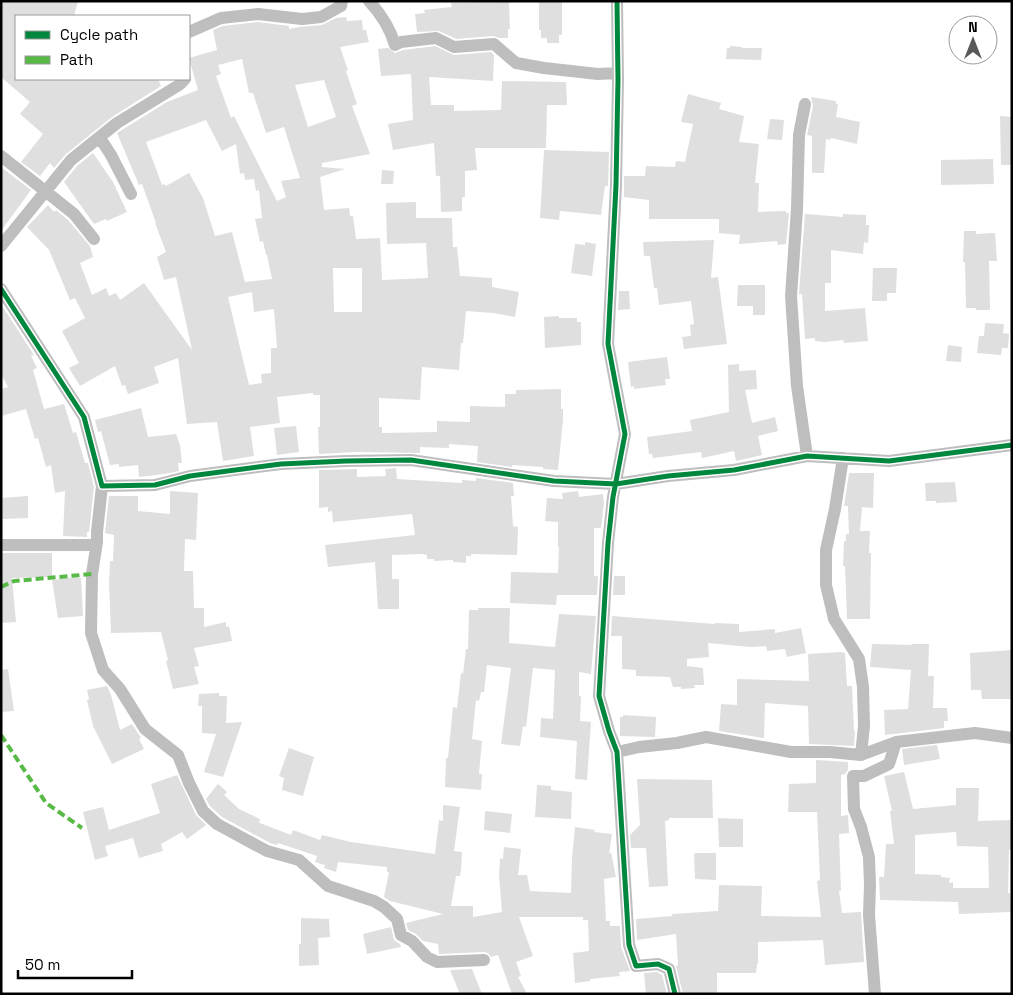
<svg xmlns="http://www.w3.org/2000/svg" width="1013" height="995" viewBox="0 0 1013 995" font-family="'Space Grotesk',sans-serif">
	<rect width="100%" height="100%" fill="#fff"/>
	<path fill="#dfdfdf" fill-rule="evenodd" d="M1,1H78L74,16H16V79H158L161,86L112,117L66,154L54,168L50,163L40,176L21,162L43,134L20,114L30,102L1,77Z
		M509,2L510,29H508V38H500L493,36L456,39L439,31L417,32L415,14L425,13L424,10L452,7L451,3Z
		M539,2H562V35H559V43H547V38H541V30H539Z
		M346,17L347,21L362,20L363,30H366L369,42L340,47L348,70L346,71L357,104L352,106L370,154L322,163V167L345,169L320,177L324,210L349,208L350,216H353L356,239L380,238L382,280L428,278L426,243L387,244L386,203L416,202V218H452L453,247H457L460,276L492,278V287L519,292L515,317L493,313L466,311L463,343H461L459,370L422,367L420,400L379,398V427H382V433L437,432V421L470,422V406L505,407V394H516V390L561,389V409H563V420L558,470L543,469V467L512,465V467L477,462L478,446L449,444V448L420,447V453L356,452L319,454L318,427H320V395H313V393L277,397L280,423L250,427L254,456L223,461L217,422L187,424L178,358L154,367L159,383L128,394L125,385L122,386L115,366L80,386L69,368L79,363L62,331L85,318L75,298L70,300L49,250L27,227L48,205L54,212L56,210L68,220L90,246L93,257L80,263L92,295L106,288L109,296L116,293L120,300L144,283L192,350L176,277L164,280L157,257L166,252L155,223H156L142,184L139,185L117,133L167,102L198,90L189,58L217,50L213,30L223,26L258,22L289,26V29L299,27L322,25L336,18ZM242,59L249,93H253L266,133L284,127L300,178L281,181L286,197L277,201L234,116L231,118L216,76L221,74L218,65ZM324,80L336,117L308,127L295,85ZM206,120L222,151L236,144L240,174L244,173L245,180L254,179L256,191L259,190L262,218L255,219L260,242L263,241L266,255H267L272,279L245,282L232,232L215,236L203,198L189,173L166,186L165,184L162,185L146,142ZM333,268H362V312H334ZM252,292L254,312L274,309L277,348H271V373L261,374L262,383L249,385L228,297Z
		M435,46L454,55L491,52L494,55L493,81L429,77L431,105H454V111L501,110L502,81L566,82L567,105H547L546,148H475L477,170L465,171V197H462V211L441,212L440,176H436L434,143L393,150L388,124L413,120L411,74L381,76L378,49L388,48L395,53L403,50Z
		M730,46L742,47V48H762L761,60L726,59L727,48H730Z
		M688,94L721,103L719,109L744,116L739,142L759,144L755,183H759L758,212L786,211V213H789L786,244L778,245L777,241L739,244L740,235L719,233V219H649V200L624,197V176H645L646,166L675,167L676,161L685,162L693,124L681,122Z
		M811,97L836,101V104H838L836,117L860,122L857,144L831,138L830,140L826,139L824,173H812V136L807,135L813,106Z
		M1000,116L1012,117V165H1001Z
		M770,119L784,120L782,140L767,139Z
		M544,150L609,152L608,186H605L601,215L560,211L559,220L540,218Z
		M93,153L113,182L127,212L107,221L106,219L94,224L64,182L77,166Z
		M993,159L994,184L941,185V160Z
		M1,167L31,190L1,231Z
		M382,170L394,171L393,184H381Z
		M805,214L843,217V214L866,215V225H869L868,243L864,242L863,254L831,250V283H825V311L865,308L868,341L844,343L843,340L825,342L815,341V338L805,339L802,294H799Z
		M964,231H976V234L995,233L997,261H989L990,310H976V308H966L965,262H963Z
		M714,240L711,278L718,277L727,344L684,349L682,337L691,336L690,325L694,324L691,301L659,305L657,288H654L650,256H644L643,242Z
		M585,242L596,244L592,276L571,273L575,244L585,245Z
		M873,268H897L896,293H887V301H872Z
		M738,285H765V315H753V306H737Z
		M619,291H629L630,309L618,310Z
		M1,304L34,355L31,356L37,368L33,370L44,409L64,404L73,433L76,432L85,463H88L94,487L89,532H87V537L63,536L65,491L55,493L51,465L46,467L38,438L35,439L26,409L1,416V389L8,387L1,374Z
		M559,316V318H577V322H581V345L545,348L544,317Z
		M985,323L1004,324L1003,333L1009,334L1008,348H1002L1001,355L977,353L979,336H984Z
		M948,345L962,347L961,362L946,361Z
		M667,357L670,379H665L666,385L634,389V386L631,387L628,362Z
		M739,364V371L756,370L757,389L745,390L752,423L775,417L778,431L758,436L762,455L736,461L734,451L702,458L701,452L653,458L652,454H649L647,437L692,431L690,420L729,412L728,365Z
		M141,408L148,437L176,434L180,445L182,463H178L179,471L164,474L139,477L138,465L119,467V464L110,465L101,431L98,432L95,420Z
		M296,426L299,452L277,455L274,428Z
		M396,468L397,479L462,483V480L476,481V478L513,483L514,496H511L513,526L518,527L517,555L471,554V556H466V563L453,562V560L434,561V559H427V555L422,554L392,555V579H399V609H378L375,562L328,567L325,545L415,535L412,514L333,522L332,511L328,512V507L319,508V470L357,469V477L386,476L385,469Z
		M849,473H874L873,508L862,507L860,531H870L869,553H871L870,619H847L845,566H843L844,541H846V534H849L848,506H844Z
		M955,482L957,502L936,503V501H926L925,483Z
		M170,491L198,493L196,540L185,539L184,571H193L194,608H204V627L226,622V627L229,626L232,641L194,648L199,666L194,667L199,684L173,689L166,661L168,660L161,632L111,633L109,584L110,561H113L114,535L105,533L109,496H138V511L170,514Z
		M578,491L579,497L603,494L604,503L601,528H594V576H598L597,595H557L556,605L510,603L511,572L558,573L559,547H558V522L545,521L547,498L563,499L562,493Z
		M28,496V518L1,519V498Z
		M1,553H52V577L12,578L16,622L1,623Z
		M614,576H625V595H613Z
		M77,577L81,578L83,616L58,618L52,580Z
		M478,608H510L509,643L555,647L559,614L596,616L591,674L579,672V696H581L580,721L591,722L587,780L575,779L577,741L540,737L541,718L553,719L555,670L533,668L526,727L523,726L520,746L501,744L511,668L487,665L484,692H481L479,701L476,700L472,739L482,741L479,774H482L481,790L445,787L446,758H448L453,707L457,708L461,673L463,674L466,649H468L469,610H478Z
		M612,616L715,624V623L739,624V632L775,629V633L801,628L806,653L787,657L785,649L767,651L766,646L750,647L708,643L709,657L687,659V666L703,668L704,685H694L695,688L681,689V687H673L670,677L636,676V670L622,669V636H611Z
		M872,644L912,645V644H929L928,676H934L933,708H947L948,721H944V728L885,735L884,710L908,709L911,670L870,667Z
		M1012,650V699H982L981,690H971L970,653Z
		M841,652L845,653L847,686H852L854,731H855L854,746L809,744L808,706L765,703L764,738L719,731L721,704L737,705V679L809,681L808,654Z
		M8,669L14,711L1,712V670Z
		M107,686L111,695L120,730L132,724L141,738L139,739L144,749L112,764L93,726L87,700L89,699L87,690Z
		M219,693V696H227L226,723L242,722L223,777L204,772L216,734L202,733V706H198L199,694Z
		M623,715L656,717L655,737L620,736V717H623Z
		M937,745L940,759L904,765L902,749Z
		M289,748L314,757L303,796L282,790L284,778L279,776Z
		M816,760L848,762V770L845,774L841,775V816L848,815L849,833L839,834L841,891H839L842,913L861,912L864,962L825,965L823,940L758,942V964H757L756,973H717V994H683L676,966L678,965L676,934L637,940L636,919L672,916V914L718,911L719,885L762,886L761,916L821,917L817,881L820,880L817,812H788L789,784L816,783Z
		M904,772L913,809L956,805V788H979L978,821L1012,820V850H1009L1008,893H1010L1011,912L959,914L958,902L880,900L879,877H884L886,844H894L890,811H892L884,776ZM956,832L957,846L988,847L989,888H953V882L949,883L950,878L941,877V875L915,874V835Z
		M177,775L196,815L206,825L187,839L182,832L161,844L163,851L139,858L133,838L105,846L108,856L95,860L83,812L103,807L109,830L160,813L151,784Z
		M637,779L712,780L713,818H669V820L665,821L668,886L649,887L646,848H631L630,835L640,825Z
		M218,784L227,792L224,795L239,809L260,819L259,822L260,823L291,835L293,830L320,840L322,835L351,842L435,854L439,820L443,821V805L460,807L454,851L462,852L461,870L460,876H456L451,906H473V917L502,912L499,875L500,858L503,859L504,847L521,849L518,875H527L530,891L571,893L572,858L575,827L595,830L594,832L612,834L609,854L611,852L616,877L604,879L606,921H610V926H620L621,947L630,971L619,972L620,976L590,979V981L575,983L573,953L589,951L588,920H583V917H519L533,956L516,962L521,976L518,977L527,994H512L498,955L491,957L488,953L484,952L439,954L438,944L423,941L416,934L408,930L406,923L443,914L390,901L384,897L389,872H387V867L338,862L336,872L324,868L325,865L315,862L317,856L278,843L277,845L270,843L222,817L210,806L206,799Z
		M537,785L551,786V790L572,792L571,819L535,817Z
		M485,811L512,814L510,833L484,830Z
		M718,818L743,819V847H719Z
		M696,853H716V880L695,879L694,854Z
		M301,918L329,919L330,937L318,938L319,965L299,966V944H301Z
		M391,927L394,940L400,944L401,947L367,954L363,934Z
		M472,969L482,994H460L450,970Z
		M657,972L662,975L667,994H646L644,973Z"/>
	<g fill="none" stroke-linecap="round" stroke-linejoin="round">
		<path stroke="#bebebe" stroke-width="12" d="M369,1C381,14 390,28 395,45L401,42L436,38L454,47L494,44L516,63L544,68L598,74L617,73
			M617,1L618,80L616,185L608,344L625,434L613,497L608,543L599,696L609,731L617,752L629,945L636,966L658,964L669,969L675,994
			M189,32L221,18L258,14L302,19L321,17L341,6L342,1
			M805,104L799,135L797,209L791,296L797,386L807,456
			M100,138L111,155L131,194
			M1,156L74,214L94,239
			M1,246L71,160L117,123L179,85L185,79
			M1,289L84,417L102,486L155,485L190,476L281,464L346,461L411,460L554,481L616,484L668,476L734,470L807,456L889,461L1012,445
			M843,458L835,509L826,550V585L834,619L859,659L863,687L864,726L861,755
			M102,486L97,532V542L92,574L91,633L103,670L120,689L145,729L178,755L189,783L203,811L217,824L267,851L299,860L328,886L374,901L384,907L397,919L401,935L412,941L427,957L437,962L484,960
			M1,545H93L97,542
			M617,752L639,747L677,743L706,737L791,752H830L861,755L896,742L975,733L1012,738
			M875,994L869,915L870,885L869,857L861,827L854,809L853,776H864L889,764L896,742"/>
		<path stroke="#58b947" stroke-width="4" stroke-dasharray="8 4" stroke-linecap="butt" d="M1,587L14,581L92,574
			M1,735L46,803L82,828"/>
		<defs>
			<path id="cycleway" d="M617,1L618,80L616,185L608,344L625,434L613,497L608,543L599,696L609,731L617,752L629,945L636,966L658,964L669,969L675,994
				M1,289L84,417L102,486L155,485L190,476L281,464L346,461L411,460L554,481L616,484L668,476L734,470L807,456L889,461L1012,445"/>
		</defs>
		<use href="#cycleway" stroke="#fff" stroke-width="8"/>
		<use href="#cycleway" stroke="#00873e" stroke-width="5"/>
	</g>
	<rect width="1013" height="995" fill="none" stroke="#000000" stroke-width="5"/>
	<rect x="15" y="15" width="175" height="65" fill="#ffffff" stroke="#999999"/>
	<rect x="25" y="31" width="25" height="8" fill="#00873e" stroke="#999999"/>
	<text x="60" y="40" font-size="15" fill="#000000">Cycle path</text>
	<rect x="25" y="56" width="25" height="8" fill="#58b947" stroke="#999999"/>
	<text x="60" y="65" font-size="15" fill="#000000">Path</text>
	<g transform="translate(973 40)"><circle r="24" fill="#ffffff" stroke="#999999"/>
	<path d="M0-4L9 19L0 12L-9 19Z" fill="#595959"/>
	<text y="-8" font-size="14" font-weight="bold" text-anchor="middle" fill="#000000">N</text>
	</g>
	<path d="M18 970v8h114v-8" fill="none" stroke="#000000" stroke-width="2.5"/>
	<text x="25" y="970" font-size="15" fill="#000000" stroke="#ffffff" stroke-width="4" paint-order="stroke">50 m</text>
</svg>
